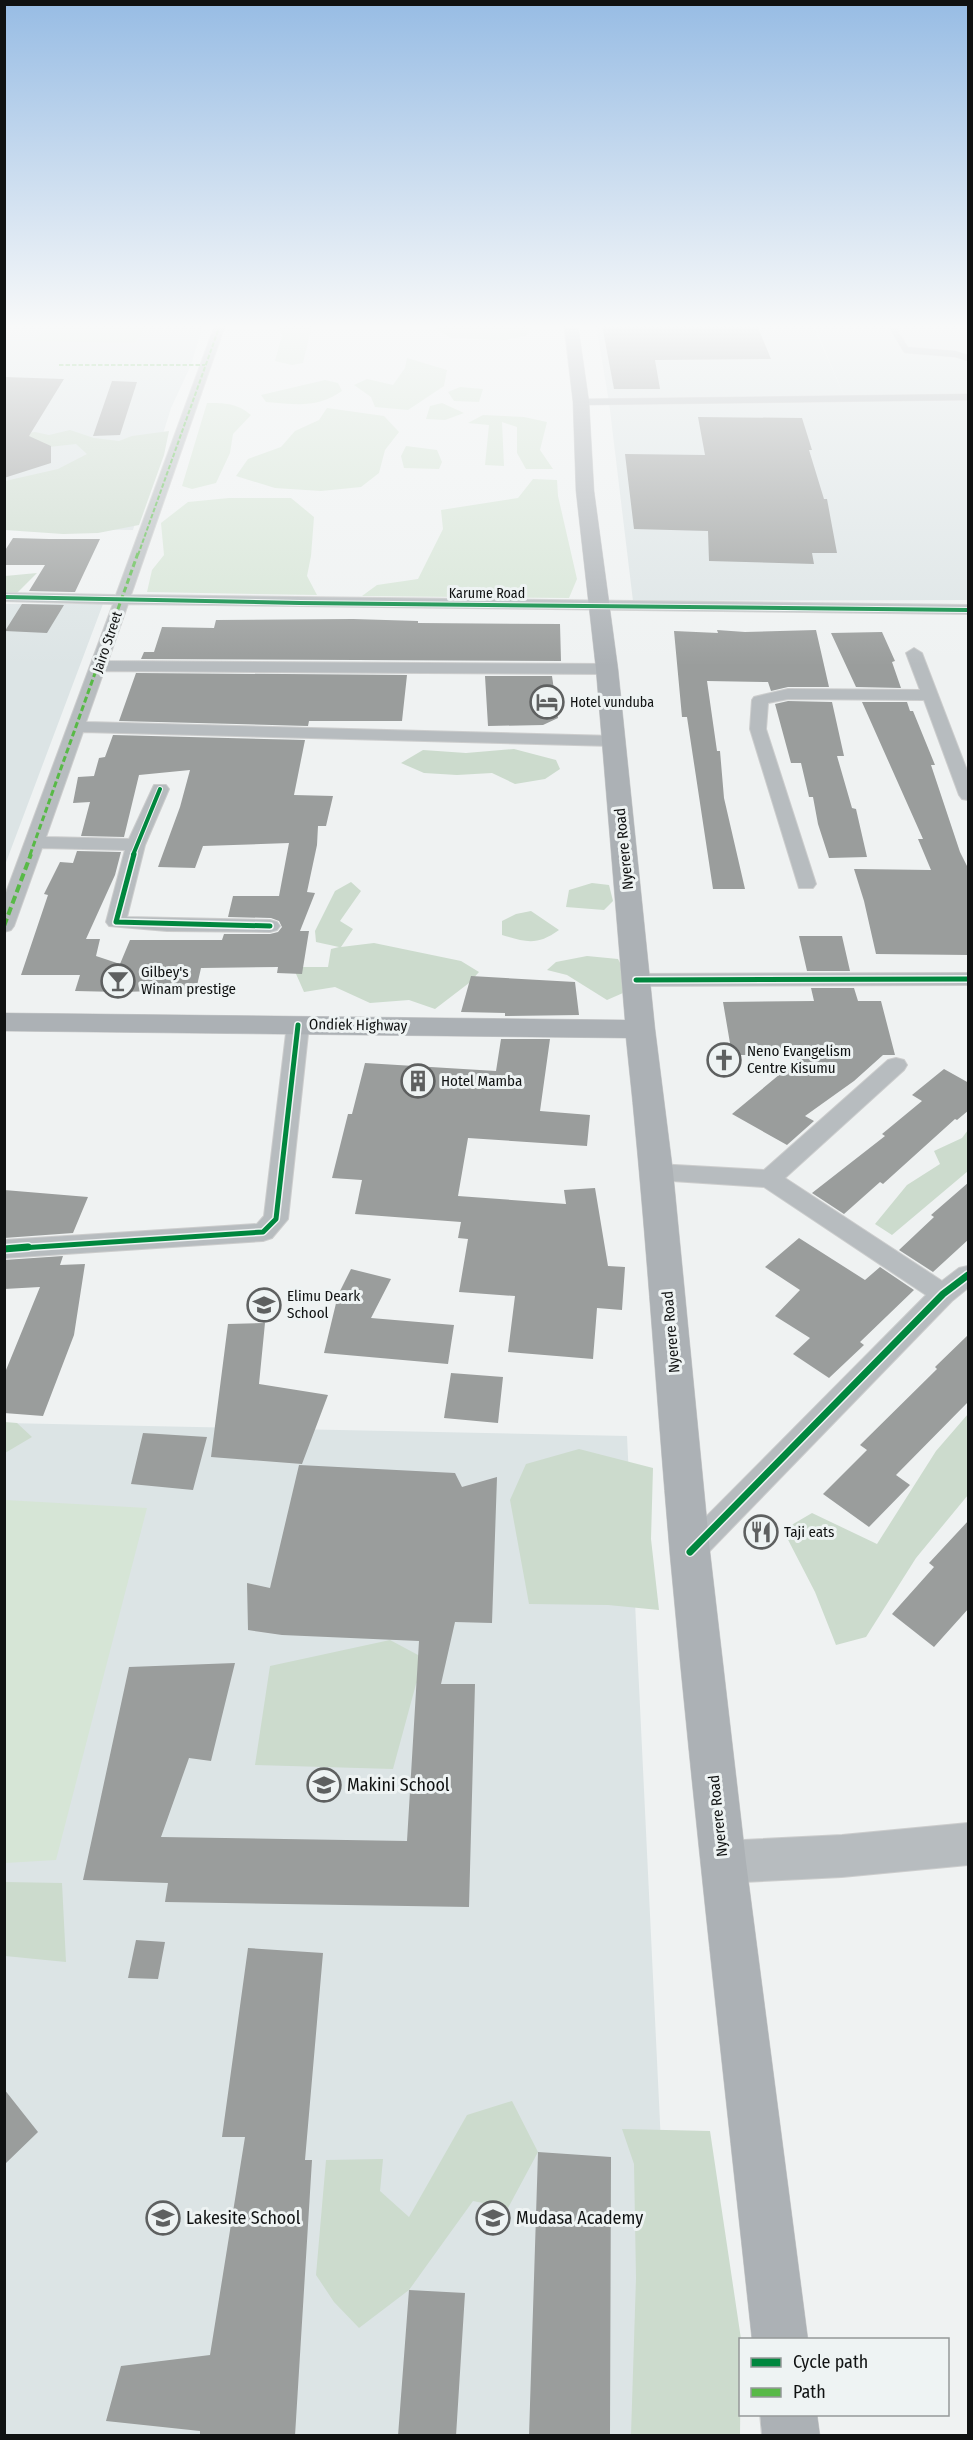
<svg xmlns="http://www.w3.org/2000/svg" width="973" height="2440" viewBox="0 0 973 2440" font-family="'Fira Sans Condensed',sans-serif">
	<rect width="100%" height="100%" fill="#eff2f2"/>
	<path fill="#dce4e5" d="M5,325H203L191,365L171,408L133,530L5,528Z
		M596,325H813L848,405L814,325H968V600L633,601L609,402Z
		M5,604H103L5,865Z
		M5,1423L627,1436L675,2435L5,2436Z"/>
	<path fill="#d6e5d6" d="M48,325H148L135,343L34,341Z
		M278,325H312L303,363L292,365L275,361L282,336Z
		M440,325H533L526,336L504,340L451,338L436,329Z
		M407,358L447,370L444,386L408,410L375,407L371,397L354,385L367,379L393,385L405,368Z
		M325,380L338,383L342,391C316,409 296,404 266,402L261,395Z
		M460,387L483,389L479,402L454,401L448,392Z
		M207,403C225,403 237,403 251,415L233,434L230,453L216,483L192,489L182,486Z
		M442,403L464,413L445,420L426,419L430,406Z
		M327,408L384,416L399,432L385,450L379,473L361,487L321,491L275,488L236,476L248,459L281,447L295,431L319,420Z
		M483,415L524,417L547,422L540,450L553,469H526L517,453V427L502,422L504,466L485,465L489,425L468,423Z
		M406,446L437,450L442,462L439,469L404,468L401,456Z
		M533,479L557,480L558,496L577,579L569,598L362,596L377,585L418,579L443,529L441,510L518,498Z
		M229,498H291L314,517L311,556L307,576L317,595L147,592L152,570L164,555L161,523L188,502Z
		M5,1500L147,1508L56,1860L5,1863Z"/>
	<path fill="#ccdbcd" d="M70,430L94,438L119,441L132,436L169,431L164,455L139,525L98,533L63,534L5,530V481L58,469L87,454L76,444L31,449L15,435L35,432L49,435Z
		M37,573L17,593H5V576Z
		M514,749L556,760L560,769L545,779L515,784L492,773L457,775L424,773L401,763L423,750L466,753Z
		M351,882L361,891L340,921L353,929L341,947L374,943L461,961L479,972L469,983L435,1009L409,1000L370,1003L335,987L304,992L293,967H328L331,949L339,947L316,942L315,931L335,891Z
		M592,883L609,885L613,901L604,910L566,907L569,890Z
		M531,911L559,930C537,946 526,942 502,935V921L516,914Z
		M587,956L618,959L627,976L623,993L607,1000L567,975L547,970L556,962Z
		M968,1130V1171L892,1235L875,1224L907,1185L940,1164L934,1151L962,1138Z
		M968,1414V1495L916,1558L866,1637L836,1645L815,1592L783,1530L812,1513L877,1544L936,1451Z
		M5,1422L17,1423L32,1437L5,1453Z
		M579,1449L653,1468L651,1539L659,1610L608,1605L529,1604L510,1500L526,1464Z
		M390,1640L433,1663L416,1684L393,1769L255,1765L270,1666Z
		M5,1882L62,1883L66,1962L5,1956Z
		M512,2101L538,2152L508,2208L473,2201L409,2290L359,2328L334,2302L316,2275L326,2160L383,2159L380,2191L409,2217L467,2115Z
		M622,2129L710,2131L741,2339L740,2435H631L636,2278L634,2164Z"/>
	<path fill="#9a9d9c" d="M602,325H757L771,359L655,360L660,389H614Z
		M4,377L64,379L29,436L51,446V463L4,478Z
		M112,381L137,382L120,435L93,436Z
		M698,417L802,418L812,450H809L824,499H827L837,553H812L814,564L709,561L708,531L634,529L625,454L705,455Z
		M13,538L49,539H100L75,592H72L29,591L45,565H4V552Z
		M22,604L64,605L47,633L5,631Z
		M353,619L418,621V623L560,624L561,661L141,659L144,652H154L162,627L214,628L216,620Z
		M717,630L745,632L816,630L829,687H788L771,691L768,682L707,681L717,751H720L724,798L745,889H713L687,717H682L674,631L718,633Z
		M882,632L895,661L892,662L901,688L856,687L831,633Z
		M136,673L407,675L402,721H309L308,726L119,721Z
		M485,676H552L558,718L543,725L488,726Z
		M788,701L832,702L844,756H837L852,808L856,809L867,857L829,858L818,824L813,797H809L801,763H791L775,704Z
		M862,702H907L910,711H913L935,765H931L960,852L969,870V955L876,954L864,901L854,869L931,870L918,839H923Z
		M113,735L305,740L294,795L333,796L326,826H318L317,845L307,892L315,893L300,931H309L302,974L277,973L278,967L201,968L196,990L120,992L75,991L80,975H21L48,895L44,894L60,862L73,863L77,851L121,852L115,875L86,939H100L96,956L120,964L130,940H222L224,934H270L278,932L282,927L279,921L271,918L228,917L233,896H279L289,843L203,846L195,868L158,867L180,807L190,770L139,775L124,837L81,836L90,802L73,803L78,777L94,776L99,758L105,757Z
		M799,936H842L850,971H807Z
		M471,976L575,982L579,1015L505,1016V1013L461,1012Z
		M811,988H854L858,1001H881L895,1055H883L854,1081L805,1116L814,1121L787,1145L732,1114L803,1055H732L723,1002L814,1001Z
		M501,1039H550L540,1111L590,1115L587,1146L468,1138L458,1196L566,1204L564,1190L595,1188L608,1266L625,1267L622,1310L597,1308L593,1359L508,1352L515,1296L459,1292L468,1239L458,1238L461,1222L355,1214L362,1180L332,1178L348,1114H352L365,1063L496,1071Z
		M944,1069L969,1083V1110L957,1120L955,1119L883,1184L880,1182L844,1214L812,1193L885,1136L882,1134L922,1101L912,1095Z
		M969,1182V1239L933,1272L899,1250L934,1217L931,1215Z
		M4,1190L88,1197L73,1233L4,1238Z
		M799,1238L865,1280L880,1267L914,1290L860,1342L864,1345L829,1378L793,1354L810,1338L775,1316L800,1290L765,1267Z
		M63,1256L60,1265L85,1264L74,1335L43,1416L4,1413V1375L40,1287L4,1289V1260Z
		M351,1269L391,1279L371,1318L454,1325L448,1364L324,1353L338,1295Z
		M265,1323L259,1384L328,1395L302,1464L211,1457L228,1324Z
		M969,1334V1401L896,1475L910,1485L869,1527L823,1494L867,1450L860,1445L937,1369L935,1367Z
		M451,1373L503,1377L498,1423L444,1418Z
		M143,1433L207,1437L193,1490L131,1484Z
		M299,1465L455,1473L462,1487L497,1477L492,1623L455,1622L441,1684H475L469,1907L165,1902L168,1883L83,1880L129,1667L235,1663L211,1761L189,1758L161,1837L407,1841L419,1641L282,1635L248,1630L247,1583L270,1588Z
		M969,1520V1608L934,1647L892,1614L934,1567L929,1563Z
		M136,1940L165,1942L158,1979L128,1978Z
		M248,1948L323,1953L305,2160H312L295,2436H200V2431L106,2421L121,2366L210,2355L245,2137H222Z
		M4,2089L38,2132L4,2165Z
		M538,2152L611,2157L610,2436H529Z
		M409,2290L465,2293L456,2436H398Z"/>
	<g fill="none" stroke-linecap="round" stroke-linejoin="round">
		<defs>
			<path id="service" d="M891,325L906,350L955,354L968,358
				M581,402L968,397"/>
			<path id="minor" d="M215,325H225L131,595L968,605V614L128,604L108,661L607,664L615,669L607,674L104,671L86,722L613,736L619,737L621,741L619,745L613,746L83,732L46,837L129,839L154,785H166L169,789L145,845L127,917L270,920L277,922L280,926L277,930L270,932L167,931L109,926L106,922L125,850L42,848L14,926L11,930L4,932V898L113,604L4,601V593L116,595Z
				M914,648L922,653L968,773V800L962,799L959,795L924,700L788,699L768,703L766,729L816,884L813,888H799L750,729L752,700L754,697L788,689L920,690L906,653Z
				M968,973V985L636,986L629,984L626,980L629,976L636,974Z
				M298,1018L305,1020L309,1025L288,1219L272,1238L263,1241L4,1258V1240L257,1224L264,1216L287,1025L291,1020Z
				M896,1058L904,1060L907,1065L904,1070L785,1178L942,1281L959,1268L968,1266V1288L952,1301L700,1561L690,1564L680,1561L676,1552L680,1543L926,1295L764,1187L657,1180L649,1178L645,1172L649,1166L657,1164L764,1170L888,1060Z"/>
			<path id="tertiary" d="M968,1823V1865L842,1877L723,1883L708,1877L702,1862L708,1847L723,1841L842,1835Z"/>
			<path id="secondary" d="M564,325H578L589,402L594,491L618,669L655,1029L673,1172L710,1552L746,1862L808,2340H752C724,2078 694,1817 670,1555C655,1383 645,1210 626,1038L4,1031V1013L625,1020L596,669L576,491L573,402Z
				M760,2414H817L820,2436H762Z"/>
		</defs>
		<use href="#service" stroke="#cccdcd" stroke-width="7"/>
		<use href="#minor" stroke="#cccdcd" stroke-width="2"/>
		<use href="#tertiary" stroke="#cccdcd" stroke-width="2"/>
		<use href="#secondary" stroke="#cccdcd" stroke-width="1"/>
		<use href="#service" stroke="#b7bcbf" stroke-width="6"/>
		<use href="#minor" fill="#b7bcbf" fill-rule="evenodd"/>
		<use href="#tertiary" fill="#b7bcbf" fill-rule="evenodd"/>
		<use href="#secondary" fill="#acb1b5" fill-rule="evenodd"/>
		<path stroke="#58b947" stroke-width="2" stroke-dasharray="4.5 2" stroke-linecap="butt" d="M59,365H205
			M138,555L220,325"/>
		<path stroke="#58b947" stroke-width="3" stroke-dasharray="6 3" stroke-linecap="butt" d="M30,855L138,553"/>
		<path stroke="#58b947" stroke-width="4" stroke-dasharray="8 4" stroke-linecap="butt" d="M4,926L31,854"/>
		<defs>
			<path id="cycleway-far2" d="M4,597L300,603L968,610
				M133,855L160,789"/>
			<path id="cycleway-far1" d="M134,854L116,922L270,926
				M636,980L968,979
				M6,1249L263,1232L276,1219L298,1025"/>
			<path id="cycleway" d="M4,1249L28,1247
				M690,1552L943,1294L968,1275"/>
		</defs>
		<use href="#cycleway-far2" stroke="#eef3f3" stroke-width="6"/>
		<use href="#cycleway-far1" stroke="#eef3f3" stroke-width="8"/>
		<use href="#cycleway" stroke="#eef3f3" stroke-width="10"/>
		<use href="#cycleway-far2" stroke="#00873e" stroke-width="4"/>
		<use href="#cycleway-far1" stroke="#00873e" stroke-width="5"/>
		<use href="#cycleway" stroke="#00873e" stroke-width="7"/>
	</g>
	<linearGradient id="sky" x2="0" y2="1"><stop stop-color="#97bce4"/><stop offset="0.49" stop-color="#f8f9f9"/><stop offset="1" stop-color="#f8f9f9" stop-opacity="0"/></linearGradient>
	<rect width="973" height="666" fill="url(#sky)"/>
	<defs>
		<symbol id="hotel-ring" viewBox="-11 -11 22 22"><circle r="9.5" fill="#eef3f3" stroke="#5e6060" stroke-width="1.5"/><path d="M-6-4.5h1.5V1H6V5H4.5V3h-9V5H-6ZM-4 0a1.8 1.8 0 1 1 3.6 0ZM.5 0V-2.5h3Q6-2.5 6 0Z" fill="#5e6060"/></symbol>
		<symbol id="bar-ring" viewBox="-11 -11 22 22"><circle r="9.5" fill="#eef3f3" stroke="#5e6060" stroke-width="1.5"/><path d="M-6-5H6L.8 .8V4.5H3.5V6h-7V4.5H-.8V.8Z" fill="#5e6060"/></symbol>
		<symbol id="church-ring" viewBox="-11 -11 22 22"><circle r="9.5" fill="#eef3f3" stroke="#5e6060" stroke-width="1.5"/><path d="M-1.2-6h2.4v3.5h3.3v2.4h-3.3V6h-2.4V-.1h-3.3v-2.4h3.3Z" fill="#5e6060"/></symbol>
		<symbol id="building-ring" viewBox="-11 -11 22 22"><circle r="9.5" fill="#eef3f3" stroke="#5e6060" stroke-width="1.5"/><path d="M-4-6H4V6H1V3H-1V6H-4ZM-2.5-4.3h1.7v1.8h-1.7ZM.8-4.3h1.7v1.8H.8ZM-2.5-1h1.7V.8h-1.7ZM.8-1h1.7V.8H.8Z" fill="#5e6060"/></symbol>
		<symbol id="school-ring" viewBox="-11 -11 22 22"><circle r="9.5" fill="#eef3f3" stroke="#5e6060" stroke-width="1.5"/><path d="M0-5L7-2L0 1L-7-2ZM-4 1L0 2.5L4 1V4Q0 6-4 4Z" fill="#5e6060"/></symbol>
		<symbol id="restaurant-ring" viewBox="-11 -11 22 22"><circle r="9.5" fill="#eef3f3" stroke="#5e6060" stroke-width="1.5"/><path d="M-5-6h1v4h1v-4h1v4h1v-4h1v5L-1.5 .5V6h-2V.5L-5-1ZM5-6V6H3V1.5H1.5Q1.5-4 5-6Z" fill="#5e6060"/></symbol>
	</defs>
	<g fill-rule="evenodd">
		<use href="#hotel-ring" x="528" y="683" width="38" height="38"/>
		<use href="#bar-ring" x="99" y="962" width="38" height="38"/>
		<use href="#church-ring" x="705" y="1041" width="38" height="38"/>
		<use href="#building-ring" x="399" y="1062" width="38" height="38"/>
		<use href="#school-ring" x="245" y="1286" width="38" height="38"/>
		<use href="#restaurant-ring" x="742" y="1513" width="38" height="38"/>
		<use href="#school-ring" x="305" y="1766" width="38" height="38"/>
		<use href="#school-ring" x="144" y="2199" width="38" height="38"/>
		<use href="#school-ring" x="474" y="2199" width="38" height="38"/>
	</g>
	<g text-anchor="middle" stroke-width="6" stroke-linejoin="round" paint-order="stroke">
		<g font-size="14" fill="#101212" stroke="#eef3f3">
			<text x="487" y="598">Karume Road</text>
			<text transform="translate(107 642) rotate(-71)" y="5">Jairo Street</text>
		</g>
		<g font-size="14" fill="#101212" stroke="#eef3f3" text-anchor="start">
			<text x="570" y="707">Hotel vunduba</text>
		</g>
		<g font-size="15" fill="#101212" stroke="#eef3f3">
			<text transform="translate(624 849) rotate(-96)" y="5">Nyerere Road</text>
			<text transform="translate(358 1025) rotate(1)" y="5">Ondiek Highway</text>
			<text transform="translate(671 1332) rotate(-95)" y="5">Nyerere Road</text>
			<text transform="translate(718 1816) rotate(-96)" y="5">Nyerere Road</text>
		</g>
		<g font-size="15" fill="#101212" stroke="#eef3f3" text-anchor="start">
			<text x="141" y="977">Gilbey's<tspan x="141" dy="17">Winam prestige</tspan></text>
			<text x="747" y="1056">Neno Evangelism<tspan x="747" dy="17">Centre Kisumu</tspan></text>
			<text x="441" y="1086">Hotel Mamba</text>
			<text x="287" y="1301">Elimu Deark<tspan x="287" dy="17">School</tspan></text>
			<text x="784" y="1537">Taji eats</text>
		</g>
		<g font-size="18" fill="#101212" stroke="#eef3f3" text-anchor="start">
			<text x="347" y="1791">Makini School</text>
			<text x="186" y="2224">Lakesite School</text>
			<text x="516" y="2224">Mudasa Academy</text>
		</g>
	</g>
	<rect width="973" height="2440" fill="none" stroke="#101212" stroke-width="12"/>
	<rect x="739" y="2338" width="210" height="78" fill="#eef3f3" stroke="#959999" stroke-width="1.5"/>
	<rect x="751" y="2358" width="30" height="9" fill="#00873e" stroke="#959999" stroke-width="1.5"/>
	<text x="793" y="2368" font-size="18" fill="#101212">Cycle path</text>
	<rect x="751" y="2388" width="30" height="9" fill="#58b947" stroke="#959999" stroke-width="1.5"/>
	<text x="793" y="2398" font-size="18" fill="#101212">Path</text>
</svg>
